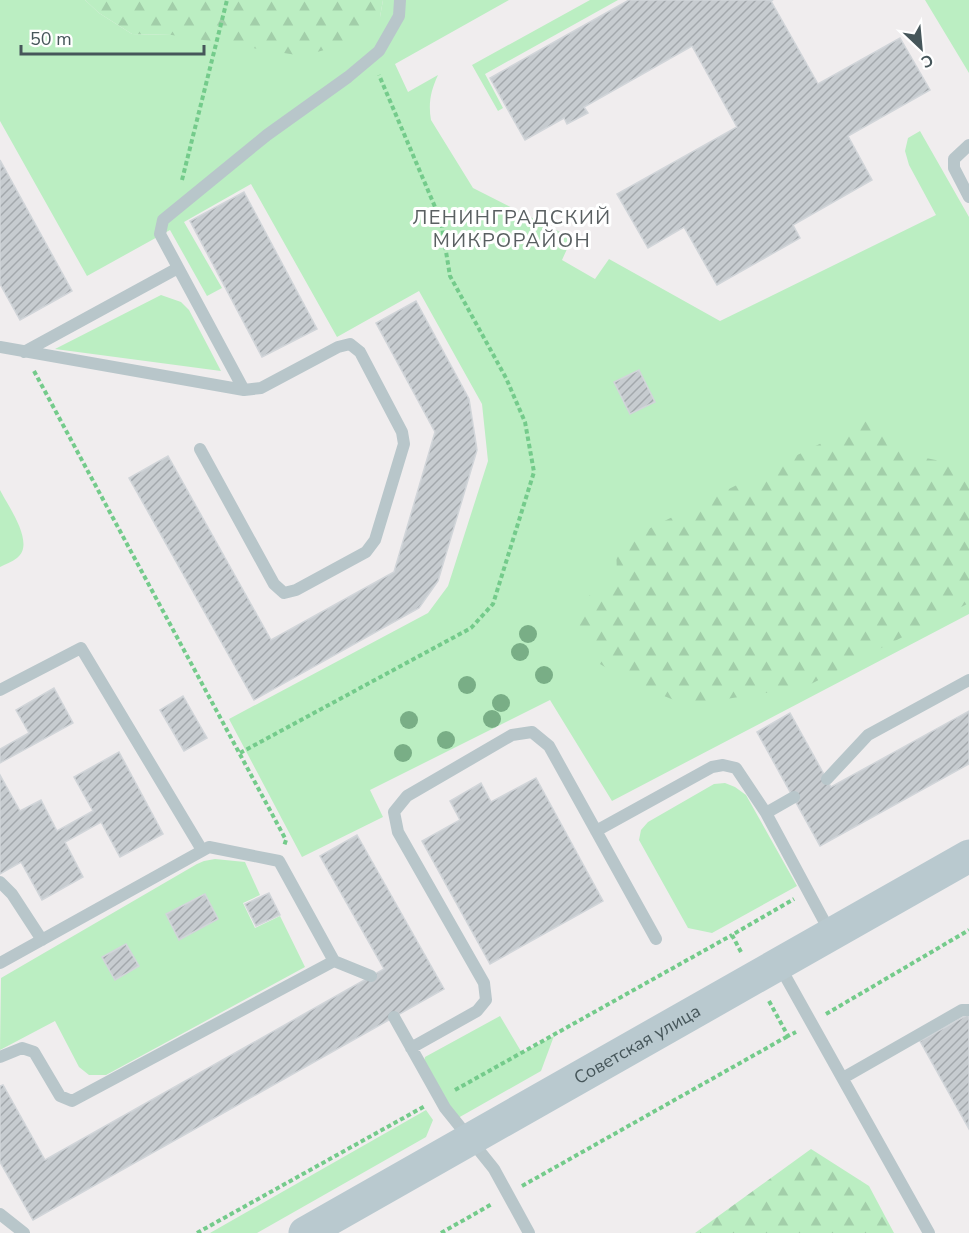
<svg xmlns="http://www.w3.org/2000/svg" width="969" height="1233" viewBox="0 0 969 1233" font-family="'Nunito Sans',sans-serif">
	<defs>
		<pattern id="forest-firs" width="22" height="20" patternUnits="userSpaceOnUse" patternTransform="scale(1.5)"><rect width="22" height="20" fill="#bbeec2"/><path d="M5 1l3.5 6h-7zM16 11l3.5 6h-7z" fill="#a2cea9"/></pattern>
		<pattern id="building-hatch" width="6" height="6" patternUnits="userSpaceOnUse" patternTransform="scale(1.5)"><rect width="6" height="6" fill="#c7ccd0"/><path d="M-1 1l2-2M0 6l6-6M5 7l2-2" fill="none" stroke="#a3a8ac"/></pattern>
	</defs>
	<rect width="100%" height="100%" fill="#f0edee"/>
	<path fill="#bbeec2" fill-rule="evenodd" d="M0,0H85L99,13L132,34L172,35L380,17L383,0H509L395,64L408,92L438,75C431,90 428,103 431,120L473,188L572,238L562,260L595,279L609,259L720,321L936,215L909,165L905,151L908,138L920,131L969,217V614L612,801L550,700L370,790L383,817L302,857L229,719L428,613L448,586L488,461L482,404L419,291L337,337L251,184L184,222L222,288L207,296L170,230L87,276L0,121Z
		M590,0H618L485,74L503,108L498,111L472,65Z
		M925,0H969V73Z
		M161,295L181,302L189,310L221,371L55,349Z
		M0,490C8,506 36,544 17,558C12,562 5,564 0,567Z
		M725,783L735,787L746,795L797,886L712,933L688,928L639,840L641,830L648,822L714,784Z
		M215,859L245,862L260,895L243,903L255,928L280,916L305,967L106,1075H89L79,1067L55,1021L0,1050L1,978L197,864L204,861ZM204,894L218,919L179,939L166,914ZM126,944L139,966L115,980L102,957Z
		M500,1016L522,1053L554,1036L541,1071L458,1118L421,1073L425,1057Z
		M426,1110L433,1120L426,1137L257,1233H210Z"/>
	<path fill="url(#forest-firs)" d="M85,0H383L380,17L356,41L303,56L172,35L132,34L99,13Z
		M876,416L887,445L926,458L964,466L969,472V603L805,687L686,705L630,682L595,661L575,620L582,601L617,575L616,545Z
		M811,1149L869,1186L894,1233H695Z"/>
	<path fill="url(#building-hatch)" stroke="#d1d5d9" stroke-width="1.5" d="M629,0H773L771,1L818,84L900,38L930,90L848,136L872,180L793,225L800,238L717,285L684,227L648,248L617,194L737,127L692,46L584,107L588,113L567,124L564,118L525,140L490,78Z
		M0,160L72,291L20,320L0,284Z
		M244,192L317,329L262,357L190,221Z
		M416,301L469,399L477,450L438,581L419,608L254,700L129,478L168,456L271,640L394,572L435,432L376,323Z
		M639,370L655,402L630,414L614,382Z
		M54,688L73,723L0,763V749L29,733L16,710Z
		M183,696L207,738L184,751L160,710Z
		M969,711V764L820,846L757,732L790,713L831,787Z
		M119,752L163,834L120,857L101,822L65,842L83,877L42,900L21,862L0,874V775L20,811L41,800L57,831L93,811L74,777Z
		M536,778L603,901L490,964L422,841L460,820L450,801L481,783L491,802Z
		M357,835L444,989L33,1220L0,1162V1086L3,1085L45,1160L384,969L320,856Z
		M269,893L280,915L256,926L245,904Z
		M205,894L218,919L179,940L166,914Z
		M126,944L139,966L115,980L102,957Z
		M969,1014V1129L920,1041Z"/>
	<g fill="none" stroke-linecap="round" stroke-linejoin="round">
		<path stroke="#74cb8b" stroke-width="4" stroke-dasharray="4.5 3" stroke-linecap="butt" d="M182,180L227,0
			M34,371L286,840L284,846
			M240,753L471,628L493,604L534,472L525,422L506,378L450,276L441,221L379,75
			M741,952L732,935L794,899
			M769,1001L788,1036L796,1032
			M826,1014L969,930
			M455,1090L732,935
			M522,1186L788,1036
			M197,1233L425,1106
			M441,1233L492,1204"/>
		<path stroke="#b8c6ca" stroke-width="12" d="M969,145L954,159V168L969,197
			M0,347L244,390L261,388L338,347L350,344L360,352L402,432L404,444L375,540L366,552L296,590L284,593L274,584L200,449
			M24,352L178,268
			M244,390L160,234L163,220L267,135L348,77L379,51L399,16L400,0
			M0,690L81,648L202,850
			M827,779L868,735L969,680
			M766,813L794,797
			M596,831L712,767L723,765L736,768L766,813L830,932
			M0,882L12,894L42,940
			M0,963L209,847L279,861L334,961L371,976
			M779,965L929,1233
			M394,1017L445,1108L494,1169L529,1233
			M411,1048L477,1011L486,1000L484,983L398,832L394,812L407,796L512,735L532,732L549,746L656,939
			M0,1057L22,1048L34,1052L60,1096L72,1101L334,961
			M843,1078L962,1010H969
			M0,1214L24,1233"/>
		<path stroke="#b9c9cf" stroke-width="33" id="s1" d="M305,1233L969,856"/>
	</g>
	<g fill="#79ae86">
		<circle cx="528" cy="634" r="9"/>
		<circle cx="520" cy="652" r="9"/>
		<circle cx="544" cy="675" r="9"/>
		<circle cx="467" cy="685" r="9"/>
		<circle cx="501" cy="703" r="9"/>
		<circle cx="492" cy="719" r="9"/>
		<circle cx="409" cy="720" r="9"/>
		<circle cx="446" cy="740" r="9"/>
		<circle cx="403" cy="753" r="9"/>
	</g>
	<g text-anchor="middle" stroke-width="6" stroke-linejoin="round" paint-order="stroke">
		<g font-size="18" fill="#46565a" stroke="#fff">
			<text dy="6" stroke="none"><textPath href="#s1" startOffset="382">Советская улица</textPath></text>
		</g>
		<g font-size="20" letter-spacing="1.5" fill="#5a6062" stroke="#fff">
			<text x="512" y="224">ЛЕНИНГРАДСКИЙ<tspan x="512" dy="23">МИКРОРАЙОН</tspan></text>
		</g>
	</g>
	<g transform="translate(921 48) rotate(154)" stroke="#ffffff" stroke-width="4.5" paint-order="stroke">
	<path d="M0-4.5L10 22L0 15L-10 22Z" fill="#46565a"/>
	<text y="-9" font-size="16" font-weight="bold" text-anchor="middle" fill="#46565a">С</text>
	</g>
	<path d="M21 45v9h183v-9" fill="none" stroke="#46565a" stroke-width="3"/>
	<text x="30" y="45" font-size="18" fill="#46565a" stroke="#ffffff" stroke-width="4.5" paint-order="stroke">50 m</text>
</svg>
